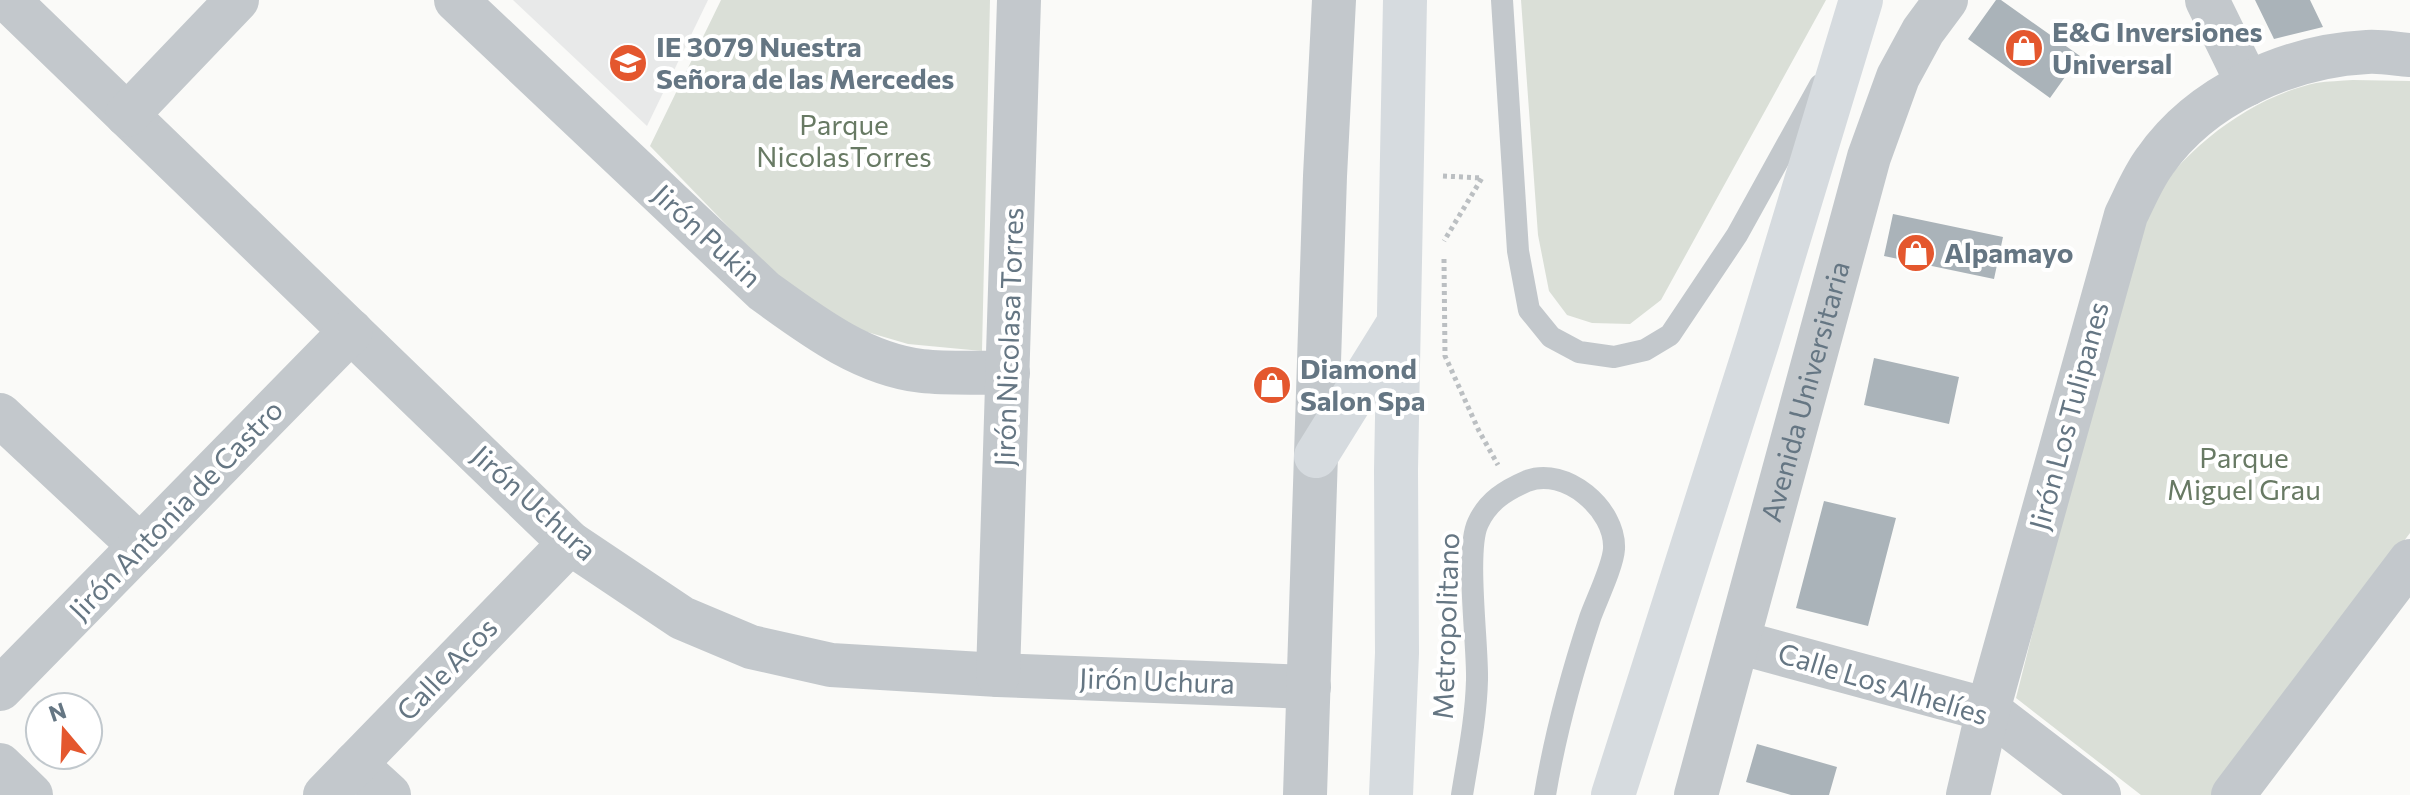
<svg xmlns="http://www.w3.org/2000/svg" width="2410" height="795" viewBox="0 0 2410 795" font-family="Commissioner,sans-serif">
	<rect width="100%" height="100%" fill="#fafaf8"/>
	<path fill="#e8e9e9" d="M513,0H708L647,126Z"/>
	<path fill="#dadfd7" d="M721,0H990L982,351L908,344L850,327L774,274L650,146Z
		M1521,0H1826L1661,300L1630,324L1592,323L1567,315L1549,291L1538,235Z
		M2353,80L2410,81V533L2213,795H2141L2016,698L2132,239C2137,228 2142,216 2149,205C2183,149 2251,97 2316,83C2328,81 2341,81 2353,80Z"/>
	<path fill="#aab3b9" d="M1996,0H2001L2080,56L2050,98L1968,39Z
		M2255,0H2310L2323,27L2274,39Z
		M1893,214L2003,237L1994,279L1884,256Z
		M1874,358L1959,377L1949,424L1864,405Z
		M1824,501L1896,518L1868,626L1796,608Z
		M1757,744L1837,767L1829,795H1791L1746,782Z"/>
	<g fill="none" stroke-linecap="round" stroke-linejoin="round">
		<path stroke="#bbbfc2" stroke-width="5" stroke-dasharray="4 4" stroke-linecap="butt" d="M1443,176L1482,178L1444,241
			M1444,259L1445,356L1479,431L1498,465"/>
		<path stroke="#c3c8cc" stroke-width="22" d="M1502,0L1518,251L1529,310L1551,337L1579,352L1614,357L1645,350L1670,335L1737,235L1820,85
			M1462,795C1468,757 1476,719 1477,680C1478,645 1465,550 1478,523C1488,501 1506,490 1527,481C1565,466 1616,509 1614,549C1613,566 1596,601 1590,618C1571,676 1555,735 1545,795"/>
		<g stroke="#c3c8cc" stroke-width="44">
			<path d="M8,0L570,543L682,618L751,647L831,665L998,675L1309,687"/>
			<path d="M456,0L764,291C811,325 862,364 922,371C950,374 979,372 1008,373"/>
			<path d="M2207,0L2248,84"/>
			<path d="M127,115L237,0"/>
			<path d="M0,415L140,546"/>
			<path d="M1738,642L1988,710L2099,795"/>
			<path d="M998,675L1019,0"/>
			<path d="M0,689L351,331"/>
			<path d="M355,764L389,795"/>
			<path d="M0,765L31,795"/>
			<path d="M325,795L570,543"/>
			<path d="M1305,795L1325,176L1334,0"/>
			<path id="s1" d="M1696,795L1869,157L1898,77L1923,31L1946,0"/>
			<path d="M1968,795L1988,710L2126,215C2135,197 2143,177 2155,161C2201,95 2288,56 2367,52C2381,51 2396,54 2410,55"/>
			<path d="M2233,795L2410,561"/>
		</g>
		<path stroke="#d6dbdf" stroke-width="44" d="M1316,456L1398,324
			M1391,795L1397,653L1396,470L1405,0
			M1613,795L1758,340L1861,0"/>
	</g>
	<defs>
		<symbol id="shop-disc" viewBox="-11 -11 22 22"><circle r="9.5" fill="#e4572e" stroke="#fff"/><path d="M-5-2.5h2.3a2.7 3.5 0 0 1 5.4 0H5L5.5 6h-11ZM-1.5-2.5h3a1.5 2.3 0 0 0-3 0Z" fill="#fff"/></symbol>
		<symbol id="school-disc" viewBox="-11 -11 22 22"><circle r="9.5" fill="#e4572e" stroke="#fff"/><path d="M0-5L7-2L0 1L-7-2ZM-4 1L0 2.5L4 1V4Q0 6-4 4Z" fill="#fff"/></symbol>
	</defs>
	<g fill-rule="evenodd">
		<use href="#shop-disc" x="2002" y="26" width="44" height="44"/>
		<use href="#school-disc" x="606" y="41" width="44" height="44"/>
		<use href="#shop-disc" x="1894" y="231" width="44" height="44"/>
		<use href="#shop-disc" x="1250" y="363" width="44" height="44"/>
	</g>
	<g text-anchor="middle" stroke-width="8" stroke-linejoin="round" paint-order="stroke">
		<g font-size="28" font-weight="bold" fill="#657683" stroke="#fff" text-anchor="start">
			<text x="2052" y="42">E&amp;G Inversiones<tspan x="2052" dy="32">Universal</tspan></text>
			<text x="656" y="57">IE 3079 Nuestra<tspan x="656" dy="32">Señora de las Mercedes</tspan></text>
			<text x="1944" y="263">Alpamayo</text>
			<text x="1300" y="379">Diamond<tspan x="1300" dy="32">Salon Spa</tspan></text>
		</g>
		<g font-size="28" fill="#687a64" stroke="#fff">
			<text x="844" y="135">Parque<tspan x="844" dy="32">NicolasTorres</tspan></text>
			<text x="2244" y="468">Parque<tspan x="2244" dy="32">Miguel Grau</tspan></text>
		</g>
		<g font-size="28" fill="#657683" stroke="#fff">
			<text transform="translate(707 236) rotate(43)" y="10">Jirón Pukin</text>
			<text transform="translate(1009 337) rotate(-88)" y="10">Jirón Nicolasa Torres</text>
			<text dy="10" stroke="none"><textPath href="#s1" startOffset="418">Avenida Universitaria</textPath></text>
			<text transform="translate(2069 416) rotate(-75)" y="10">Jirón Los Tulipanes</text>
			<text transform="translate(534 503) rotate(42)" y="10">Jirón Uchura</text>
			<text transform="translate(176 510) rotate(-46)" y="10">Jirón Antonia de Castro</text>
			<text transform="translate(1446 626) rotate(-88)" y="10">Metropolitano</text>
			<text transform="translate(447 669) rotate(-46)" y="10">Calle Acos</text>
			<text transform="translate(1157 681) rotate(2)" y="10">Jirón Uchura</text>
			<text transform="translate(1883 684) rotate(17)" y="10">Calle Los Alhelíes</text>
		</g>
	</g>
	<g transform="translate(64 731) rotate(341)"><circle r="38" fill="#ffffff" stroke="#c1c8cd" stroke-width="2"/>
	<path d="M0-6L14 30L0 20L-14 30Z" fill="#e4572e"/>
	<text y="-12" font-size="22" font-weight="bold" text-anchor="middle" fill="#657683">N</text>
	</g>
</svg>
